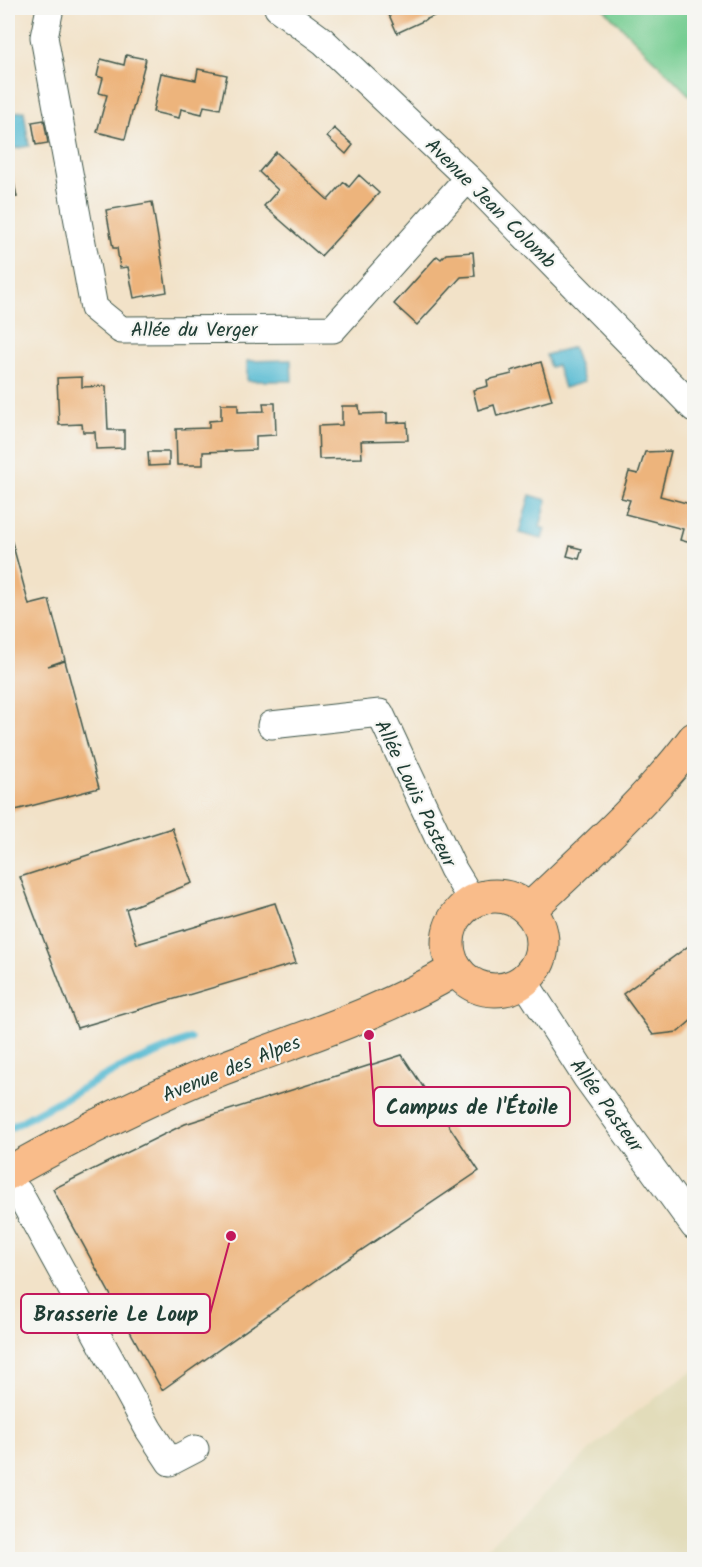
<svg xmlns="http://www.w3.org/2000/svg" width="702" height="1567" viewBox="0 0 702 1567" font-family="Kalam,sans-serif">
	<rect width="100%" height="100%" fill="#f6f6f2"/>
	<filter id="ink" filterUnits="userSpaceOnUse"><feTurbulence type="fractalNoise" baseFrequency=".0167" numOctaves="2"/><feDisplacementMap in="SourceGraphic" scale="12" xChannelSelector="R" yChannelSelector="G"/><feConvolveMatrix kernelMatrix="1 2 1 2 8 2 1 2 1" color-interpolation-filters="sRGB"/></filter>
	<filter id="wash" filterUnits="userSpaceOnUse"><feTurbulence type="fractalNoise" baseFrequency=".008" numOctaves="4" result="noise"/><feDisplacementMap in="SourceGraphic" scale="24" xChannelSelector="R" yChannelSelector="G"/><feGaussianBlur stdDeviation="1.35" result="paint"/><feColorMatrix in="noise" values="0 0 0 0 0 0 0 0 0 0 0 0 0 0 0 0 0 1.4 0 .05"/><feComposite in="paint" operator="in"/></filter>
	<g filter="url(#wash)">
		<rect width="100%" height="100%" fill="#f2e2c8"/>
		<path fill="#e2dcba" d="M694,1370V1559H475L610,1431Z"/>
		<path fill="#76cd92" stroke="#4a8563" stroke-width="1.5" d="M603,8H694V100Z"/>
		<path fill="#54bad2" stroke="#3a7c83" stroke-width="1.5" d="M24,111L29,146L12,149L8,113Z
			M573,347L584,382L564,388L557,365L550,367L546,355Z
			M291,360L292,381H247V361Z
			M530,495L547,500L540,527L545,529L542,539L519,533Z"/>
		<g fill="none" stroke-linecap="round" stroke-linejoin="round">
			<path stroke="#54bad2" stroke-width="8" d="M8,1129L118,1069L190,1039"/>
		</g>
		<g id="blocks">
			<path fill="#edb47c" d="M386,8H430L434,16L397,33Z
				M126,55L146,59L125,139L97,132L107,95L99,93L103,78L97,76L101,59L124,65Z
				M198,69L227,75L220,109L204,106L202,114L181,109L179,118L153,112L161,73L196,80Z
				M44,120L48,143L36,145L32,122Z
				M334,128L353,145L346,154L327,137Z
				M276,152L328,200L344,182L349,187L359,175L379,193L321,256L264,206L278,190L259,172Z
				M11,167L17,197L8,198V168Z
				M152,202L167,292L134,298L128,267L120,268L117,248H113L106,210Z
				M473,252L475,276L461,277L417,325L394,304L437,256L441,259L446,254Z
				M541,362L552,400L497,416L494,405L478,410L473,390L488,386L487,380L512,374L511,371Z
				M82,377V387L106,386L108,430H124V448L96,449L95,432H83L82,424L59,425L57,378Z
				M263,403H275L276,435L256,436V450L203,452V465H177L176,429L209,428V421L221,420V404H238V412L264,411Z
				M342,406H359L360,414L387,413V423L407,422L408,440L361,441L362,458L319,459L318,426L342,425Z
				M671,451L660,496L694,505V544L680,540L683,529L625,514L630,500L621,498L629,472L638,474L645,452Z
				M148,452H169V465L149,466Z
				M12,542L29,605L49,600L65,660L48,666L65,661L99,788L8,812V544Z
				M570,546L582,549L579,559L567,556Z
				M172,828L192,883L126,909L137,944L275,903L296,963L77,1028L20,877Z
				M694,942V1018L678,1032L653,1035L623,994Z
				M402,1055L479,1171L314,1282L162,1390L53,1189L185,1124Z"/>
		</g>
	</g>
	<g filter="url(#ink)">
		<use href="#blocks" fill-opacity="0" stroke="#3f564a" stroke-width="1.5"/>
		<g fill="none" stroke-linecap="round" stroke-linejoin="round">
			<defs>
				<path id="minor" d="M50,8L44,37L94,308L121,330L333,329L468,178
					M278,8L323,41L468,178L694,408
					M271,725L380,713L453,869L473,902
					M524,981L586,1077L694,1226
					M8,1180L19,1193L149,1430L170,1462L195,1449"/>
				<path id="major" d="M448 943a47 47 0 1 1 94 0a47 47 0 1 1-94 0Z
					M529,910C586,856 647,802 694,739
					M8,1173C76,1135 148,1098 221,1069C301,1038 382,1014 456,969"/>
			</defs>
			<use href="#minor" stroke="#3f564a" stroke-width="29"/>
			<use href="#major" stroke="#3f564a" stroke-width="35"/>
			<use href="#minor" stroke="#fff" stroke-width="27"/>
			<use href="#major" stroke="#f9bc8a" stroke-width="33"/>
		</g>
	</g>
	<g text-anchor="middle" stroke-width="4.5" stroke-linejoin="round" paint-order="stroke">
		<g font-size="20" fill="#1f3d34" stroke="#f6f6f2">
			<text transform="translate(491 203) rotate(45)" y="7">Avenue Jean Colomb</text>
			<text x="194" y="336">Allée du Verger</text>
			<text transform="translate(416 793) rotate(64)" y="7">Allée Louis Pasteur</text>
			<text transform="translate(231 1068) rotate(-22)" y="7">Avenue des Alpes</text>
			<text transform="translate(607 1105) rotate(54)" y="7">Allée Pasteur</text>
		</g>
	</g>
	<path fill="none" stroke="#c2185b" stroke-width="2" d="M369 1035L374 1106M231 1236L210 1314"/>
	<g fill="#c2185b" stroke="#f6f6f2" stroke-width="2">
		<circle cx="369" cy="1035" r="6"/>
		<circle cx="231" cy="1236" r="6"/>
	</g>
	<g fill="#f6f6f2" stroke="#c2185b" stroke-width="2">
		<rect x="374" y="1087" width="196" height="39" rx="6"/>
		<rect x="21" y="1294" width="189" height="39" rx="6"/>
	</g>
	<g font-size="21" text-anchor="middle" font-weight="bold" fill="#1f3d34">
		<text x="472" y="1114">Campus de l'Étoile</text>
		<text x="116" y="1321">Brasserie Le Loup</text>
	</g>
	<rect width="702" height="1567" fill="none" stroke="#f6f6f2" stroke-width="30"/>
</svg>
